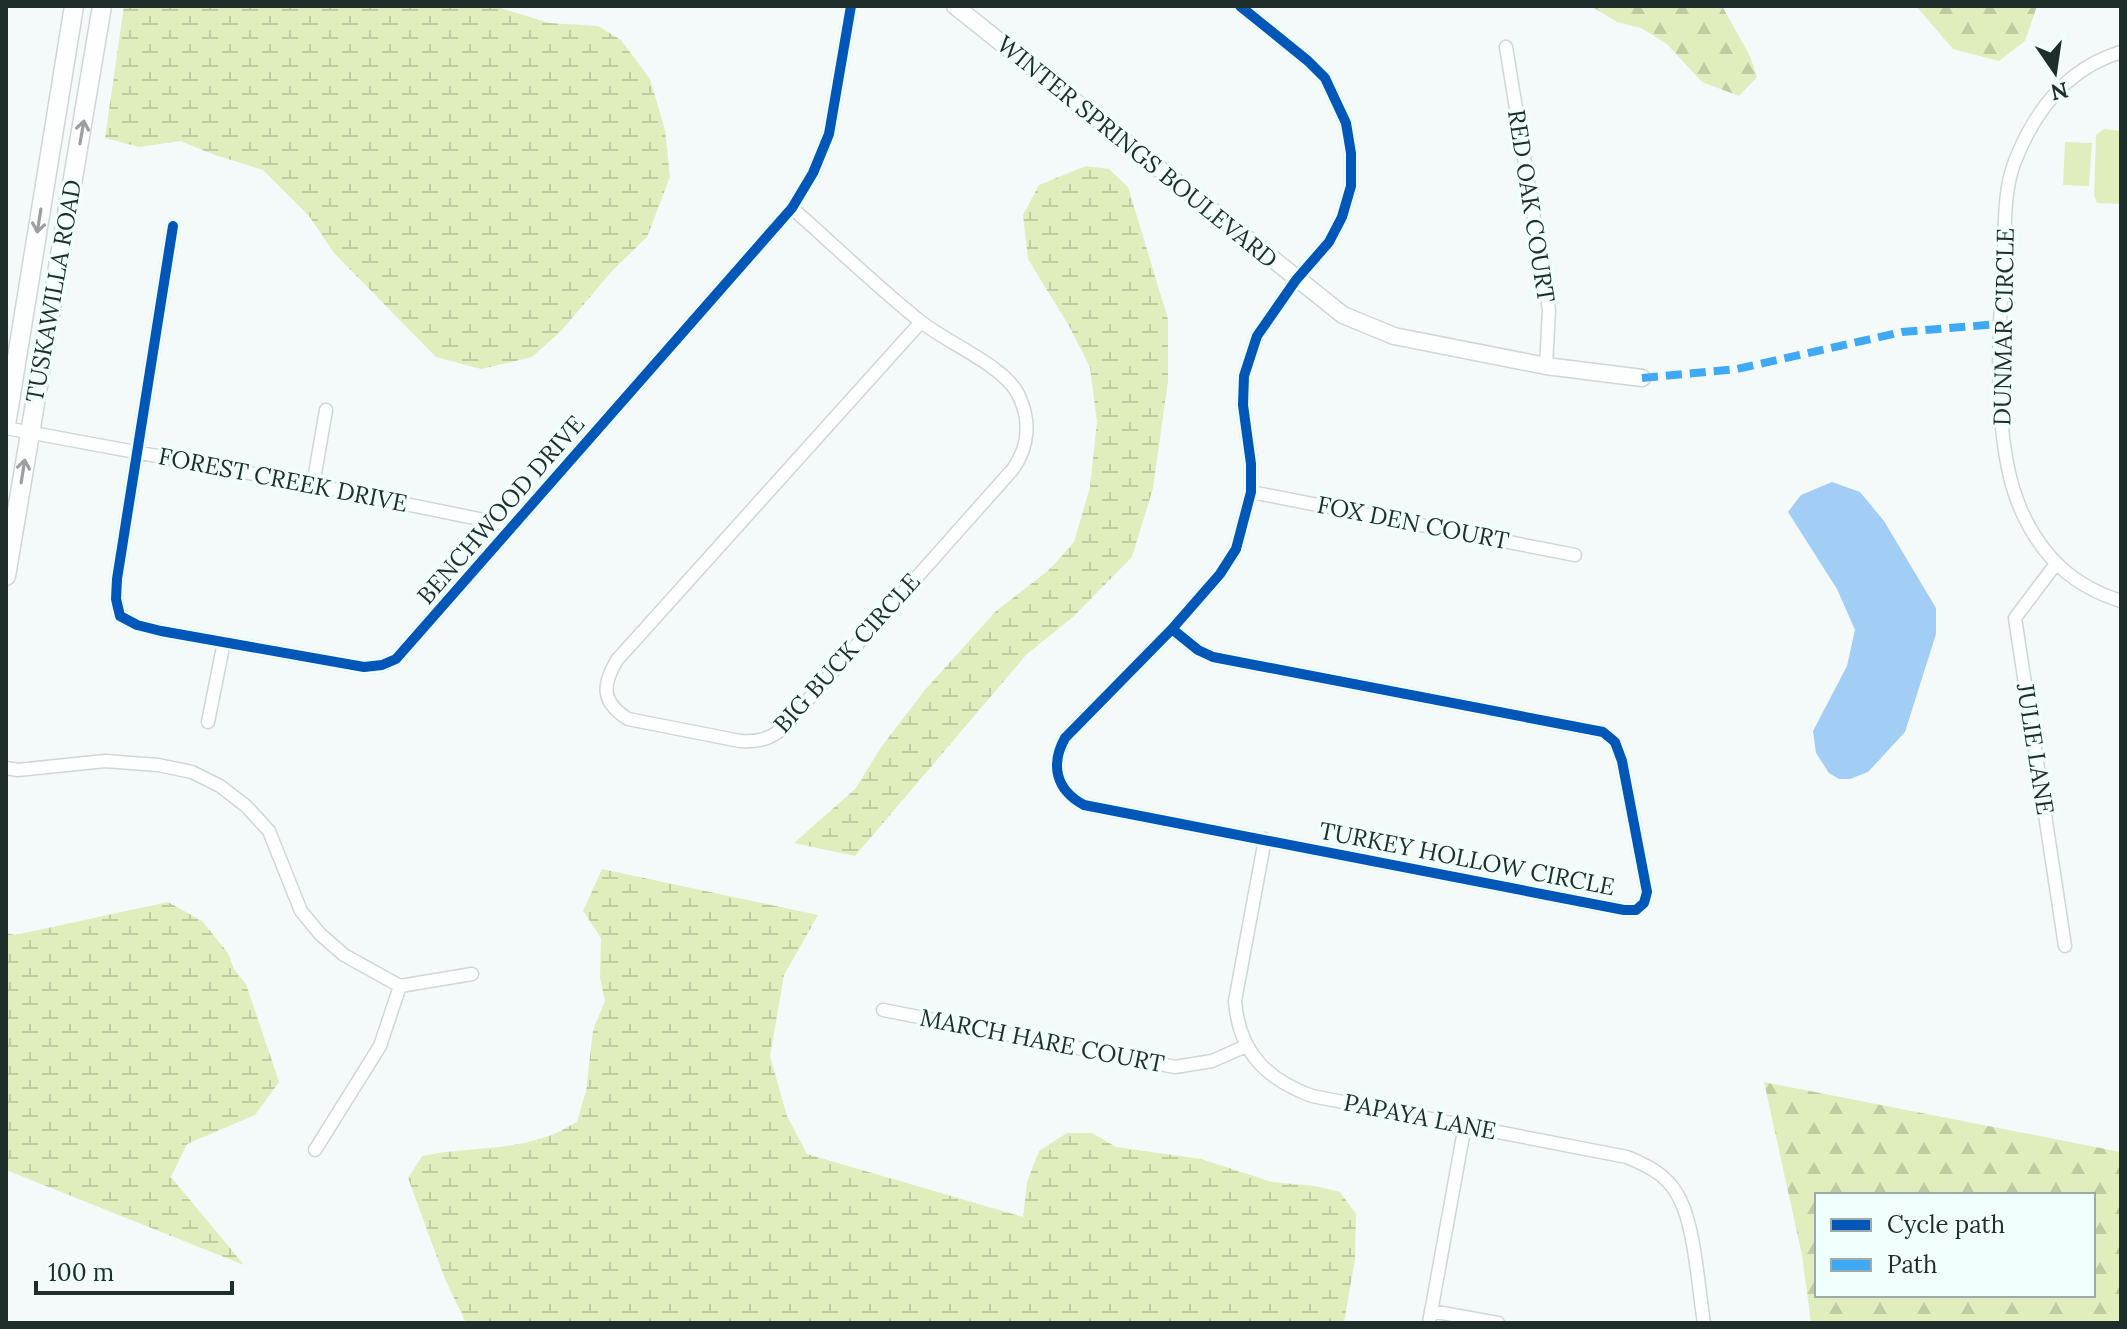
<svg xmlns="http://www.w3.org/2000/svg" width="2127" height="1329" viewBox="0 0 2127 1329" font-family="Lora,serif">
	<defs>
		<pattern id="forest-firs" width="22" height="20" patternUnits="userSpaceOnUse" patternTransform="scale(2)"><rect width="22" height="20" fill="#dfeebc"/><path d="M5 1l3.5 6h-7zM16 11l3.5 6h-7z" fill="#bfcca2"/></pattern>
		<pattern id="wetland-marsh" width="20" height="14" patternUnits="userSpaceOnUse" patternTransform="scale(2)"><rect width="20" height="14" fill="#dfeebc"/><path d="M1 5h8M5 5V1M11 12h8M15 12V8" fill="none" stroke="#bfcca2"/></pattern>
	</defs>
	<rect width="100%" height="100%" fill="#f4fafa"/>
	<path fill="url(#forest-firs)" fill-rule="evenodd" d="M1591,6H1722L1750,56L1757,77L1739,96L1702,82L1667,44L1641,28L1617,22Z
		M1916,6H2037L2025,41L1999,61L1953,49Z
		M1764,1082L2121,1152V1323H1811L1802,1255ZM1817,1195H2093V1295H1817Z"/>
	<path fill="url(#wetland-marsh)" d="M124,6H494L549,23L598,26L621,40L650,79L665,130L670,177L647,237L612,271L561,331L532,357L481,369L436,357L334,253L309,216L263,170L215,155L180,141L139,147L105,138Z
		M1086,166L1109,169L1128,187L1168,319V381L1153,488L1132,557L1074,616L1027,654L855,856L794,843L855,789L882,746L924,691L996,611L1049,570L1074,542L1090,487L1097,422L1090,367L1069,326L1028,259L1023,215L1039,185Z
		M602,869L818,915L784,975L770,1056L787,1116L807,1154L1023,1217L1027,1182L1039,1151L1067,1133H1092L1116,1147L1201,1159L1272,1182L1315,1186L1340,1192L1356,1214L1355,1259L1344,1323H466L445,1279L408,1178L422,1156C462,1147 504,1151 542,1138C554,1135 566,1128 577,1122L586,1091L593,1030L605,1001L600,978L601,938L583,911Z
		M168,902L202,921L228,953L234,969L246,984L279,1082L255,1115L187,1144L171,1177L244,1265L6,1170V933L15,935Z"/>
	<path fill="#dfeebc" d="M2104,129L2121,131V204L2097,203L2094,195L2096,135Z
		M2065,142L2092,143L2089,186L2063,185Z"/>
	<path fill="#a2cdf4" d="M1832,482L1860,492L1884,521L1936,608V634L1905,732L1868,772L1850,779H1839L1829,773L1816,753L1813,731L1847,666L1855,630L1837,589L1788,512L1801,495Z"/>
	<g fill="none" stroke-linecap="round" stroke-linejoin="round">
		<defs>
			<path id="minor" d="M1506,47L1549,310L1546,366
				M2121,52C2068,68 2035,110 2015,161C2004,189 2005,222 2004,251C1999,325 1991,443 2021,510C2042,557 2073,586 2121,601
				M792,208C834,245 876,286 920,321C947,343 1003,365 1018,394C1031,420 1029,446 1013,469L782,729C768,740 757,742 740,741L628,719C601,702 602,685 617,660L921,322
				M173,226L117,579L116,599L120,616L137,625L161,631L364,667L382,665L396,659L792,208L813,173L829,134L851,6
				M6,428L313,485L513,526
				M313,485L326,410
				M1251,492L1575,555
				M2055,565L2015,618L2065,946
				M1172,629L1198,650L1213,657L1603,732L1615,742L1622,761L1647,892L1644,903L1636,910H1624L1084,805C1056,790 1050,765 1065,738L1172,629L1220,574L1236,549L1251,492V464L1243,405L1244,376L1257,336L1296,280L1329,242L1342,217L1351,186V153L1346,123L1325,78L1308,61L1240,6
				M208,722L224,642
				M6,768L18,770L105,761L158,765L192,772L220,786L246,806L269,831L301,911L320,934L344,955L400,986L472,974
				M1265,839L1235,1001C1239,1052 1266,1079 1312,1096L1627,1157C1646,1165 1666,1174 1677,1194C1695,1223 1698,1287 1704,1323
				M883,1010L1175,1067L1212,1061L1246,1046
				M315,1150L380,1046L400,986
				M1431,1311L1498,1323
				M1429,1323L1465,1125"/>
			<path id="tertiary" d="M955,6L1343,315L1394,336L1546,366L1642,378"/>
			<path id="secondary" d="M6,425L74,6
				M6,576L102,6"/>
		</defs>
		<use href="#minor" stroke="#ced7d6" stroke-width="15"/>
		<use href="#tertiary" stroke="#ced7d6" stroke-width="19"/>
		<use href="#secondary" stroke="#ced7d6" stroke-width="21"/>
		<use href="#minor" stroke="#fdfefe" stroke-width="12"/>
		<use href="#tertiary" stroke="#fdfefe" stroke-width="16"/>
		<use href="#secondary" stroke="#fdfefe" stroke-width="18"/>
		<path stroke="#3fa9f5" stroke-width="8" stroke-dasharray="16 8" stroke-linecap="butt" d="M1642,378L1737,369L1902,332L1999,324"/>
		<defs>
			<path id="cycleway" d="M173,226L117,579L116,599L120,616L137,625L161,631L364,667L382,665L396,659L792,208L813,173L829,134L851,6
				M1172,629L1198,650L1213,657L1603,732L1615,742L1622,761L1647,892L1644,903L1636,910H1624L1084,805C1056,790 1050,765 1065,738L1172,629L1220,574L1236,549L1251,492V464L1243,405L1244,376L1257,336L1296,280L1329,242L1342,217L1351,186V153L1346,123L1325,78L1308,61L1240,6"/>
		</defs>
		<use href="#cycleway" stroke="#f0fefc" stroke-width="15"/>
		<use href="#cycleway" stroke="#0057b8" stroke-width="10"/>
	</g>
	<defs><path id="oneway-shaft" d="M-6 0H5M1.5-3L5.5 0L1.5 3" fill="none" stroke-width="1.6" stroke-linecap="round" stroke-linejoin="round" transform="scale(2)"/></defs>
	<g stroke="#99a09f">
		<use href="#oneway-shaft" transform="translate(82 132) rotate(-80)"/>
		<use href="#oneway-shaft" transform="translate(39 221) rotate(99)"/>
		<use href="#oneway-shaft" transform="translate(23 471) rotate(-81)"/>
	</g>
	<g text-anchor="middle" stroke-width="7" stroke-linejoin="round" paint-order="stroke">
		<g font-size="24" fill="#1f2d2b" stroke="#f0fefc">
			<text transform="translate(1137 152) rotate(39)" y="8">WINTER SPRINGS BOULEVARD</text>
			<text transform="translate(1531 206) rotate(81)" y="8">RED OAK COURT</text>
			<text transform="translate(54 291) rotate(-80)" y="8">TUSKAWILLA ROAD</text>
			<text transform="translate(2004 327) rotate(-89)" y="8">DUNMAR CIRCLE</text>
			<text transform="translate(283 480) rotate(11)" y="8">FOREST CREEK DRIVE</text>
			<text transform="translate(501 510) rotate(-49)" y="8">BENCHWOOD DRIVE</text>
			<text transform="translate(1413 523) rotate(11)" y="8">FOX DEN COURT</text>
			<text transform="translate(847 653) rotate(-48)" y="8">BIG BUCK CIRCLE</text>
			<text transform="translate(2035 749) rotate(81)" y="8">JULIE LANE</text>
			<text transform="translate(1467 859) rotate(11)" y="8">TURKEY HOLLOW CIRCLE</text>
			<text transform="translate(1042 1041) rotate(11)" y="8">MARCH HARE COURT</text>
			<text transform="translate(1420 1117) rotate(11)" y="8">PAPAYA LANE</text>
		</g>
	</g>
	<rect width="2127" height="1329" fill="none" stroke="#1f2d2b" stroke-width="16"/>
	<rect x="1815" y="1193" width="280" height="104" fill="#f0fefc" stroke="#9caaa8" stroke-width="2"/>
	<rect x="1831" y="1219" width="40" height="12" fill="#0057b8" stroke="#9caaa8" stroke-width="2"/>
	<text x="1887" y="1233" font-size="24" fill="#1f2d2b">Cycle path</text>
	<rect x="1831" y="1259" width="40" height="12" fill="#3fa9f5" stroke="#9caaa8" stroke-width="2"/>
	<text x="1887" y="1273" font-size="24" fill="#1f2d2b">Path</text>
	<g transform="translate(2055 72) rotate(167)" stroke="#f0fefc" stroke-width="6" paint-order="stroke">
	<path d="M0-6L14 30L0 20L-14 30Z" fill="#1f2d2b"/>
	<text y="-12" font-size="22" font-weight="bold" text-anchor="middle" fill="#1f2d2b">N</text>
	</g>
	<path d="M36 1281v12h196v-12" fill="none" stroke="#1f2d2b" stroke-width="4"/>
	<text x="48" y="1281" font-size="24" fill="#1f2d2b" stroke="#f0fefc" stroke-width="6" paint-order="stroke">100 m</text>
</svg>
